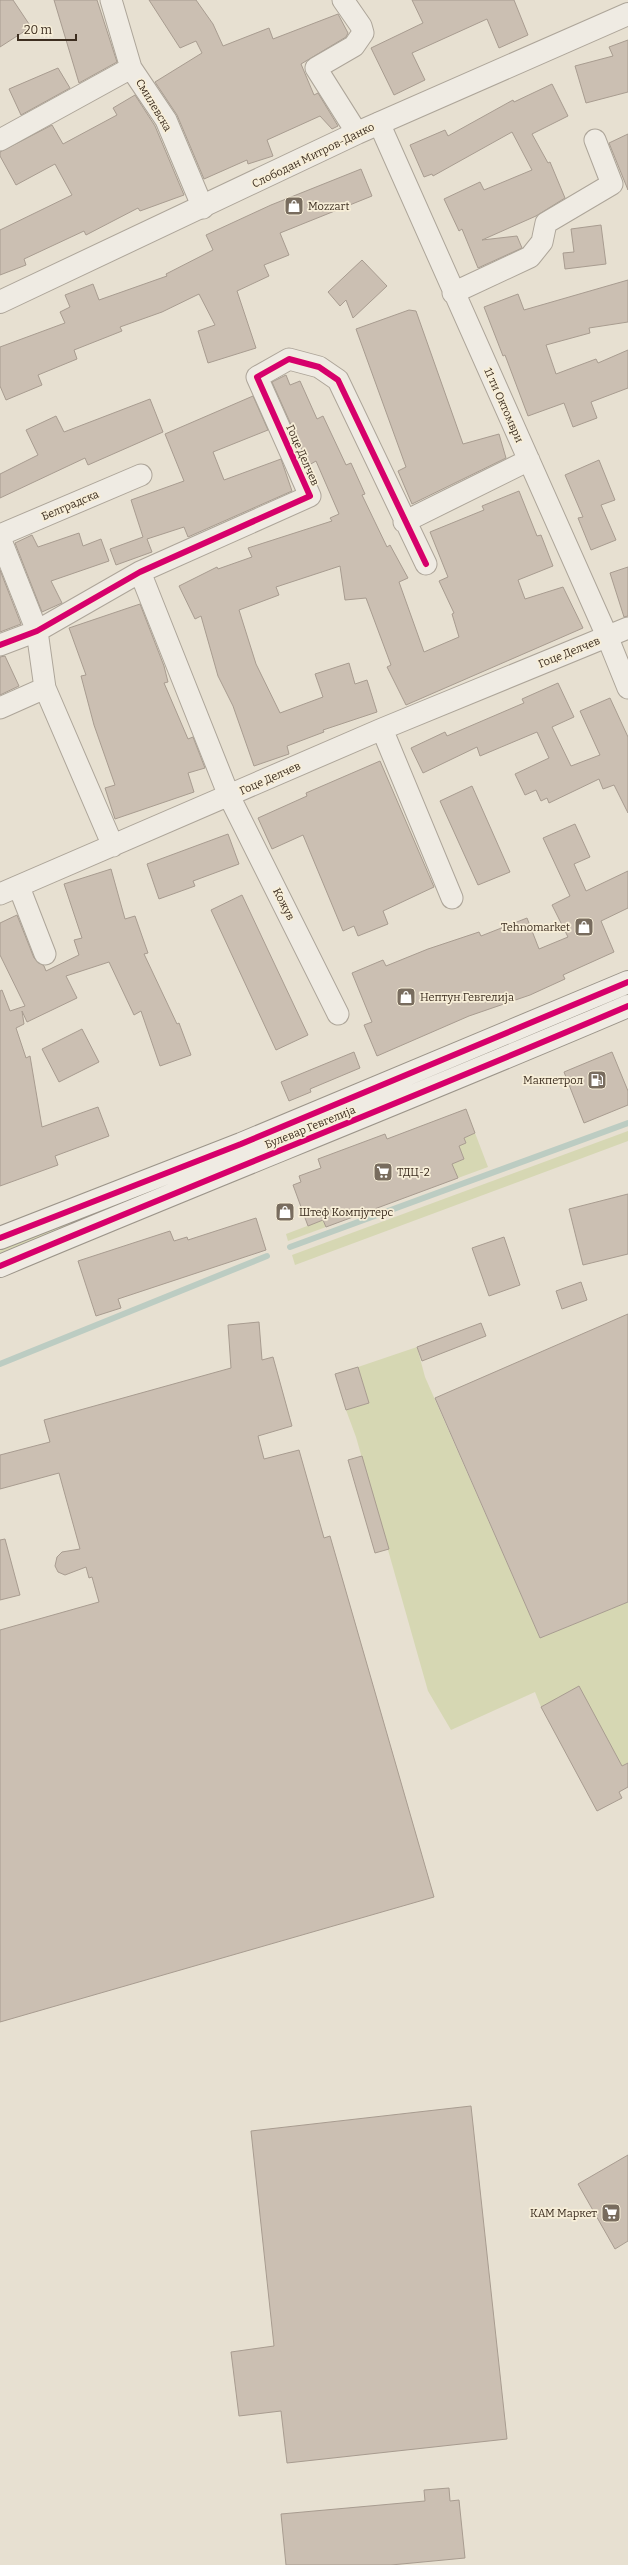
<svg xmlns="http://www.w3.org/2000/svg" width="628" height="2565" viewBox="0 0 628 2565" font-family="Bitter,serif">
	<rect width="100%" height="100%" fill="#e7e0d1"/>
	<path fill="#d6d7b3" d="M628,1131V1141L295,1265L292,1255Z
		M475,1133L488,1167L458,1178L452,1164L464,1159L459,1146L466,1143L464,1138Z
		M194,1168L197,1176L0,1256V1247Z
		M323,1220L326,1227L288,1241L286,1234Z
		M417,1347L425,1377L540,1638L628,1602V1763L622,1766L579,1687L541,1707L535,1692L451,1730L428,1691L356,1437L346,1410L369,1403L358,1367Z"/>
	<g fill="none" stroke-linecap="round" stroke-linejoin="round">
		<path stroke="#bcccc2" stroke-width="6" d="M290,1247L628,1123
			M0,1364L267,1256"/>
	</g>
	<path fill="#cbbfb2" stroke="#a89c90" d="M0,0H13L31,27L0,47Z
		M54,0H97L117,62L79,83Z
		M149,0H196L213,24L223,46L269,28L273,39L338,14L348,33L346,37L301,64L314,95L318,93L338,126L332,129L320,116L267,140L273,156L248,164L247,160L204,179L177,115L155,82L202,53L196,41L180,48Z
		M412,0H514L528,35L499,48L487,19L412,53L425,80L394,95L371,48L423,23Z
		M628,40V92L586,103L575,66L613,56L609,47Z
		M58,68L70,88L21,115L9,89Z
		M552,84L568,116L532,134L548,163L550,162L565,198L536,216L482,240L517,236L522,248L478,268L462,229L459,231L444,199L480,182L484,190L532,170L512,132L433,176L432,174L424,177L410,145L445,130L448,136L513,100L514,102Z
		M135,95L155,126L184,195L140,211L138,208L86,235L84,231L24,259L26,265L0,275V230L72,195L55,164L16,185L0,156V152L52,125L63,144L117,115L113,108Z
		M628,134V190L609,143Z
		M361,169L372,196L280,233L289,255L264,265L269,276L237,291L256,348L208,363L198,331L215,325L199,294L162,312L120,327L122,331L74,350L77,359L38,375L42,385L6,400L0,386V347L65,323L60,312L70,307L65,295L93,284L99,300L167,276L166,274L213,250L206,235L271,205Z
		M601,225L606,264L565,269L563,253L574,252L571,229Z
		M362,260L387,286L353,318L346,300L340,306L328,292Z
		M628,280V322L589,328L590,333L546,345L556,374L596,359L598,363L628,350V388L591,402L597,418L573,427L564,403L528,416L505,355L503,356L484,307L518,294L524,310Z
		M409,310L416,311L463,444L499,434L506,458L412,504L398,471L406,467L356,329Z
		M286,375L290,385L300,381L317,419L323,416L346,465L351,463L365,494L362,495L387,547L390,545L408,578L399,582L424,652L459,637L452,614L454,613L439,581L448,577L430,532L484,510L482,506L519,491L537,536L541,535L553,566L518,580L525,599L563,587L583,628L406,705L387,667L391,665L366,598L345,600L340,566L276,587L279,595L239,610L256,664L280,713L323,697L315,674L349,663L355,684L367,680L377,712L323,730L324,732L287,746L289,754L254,766L233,706L218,676L201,616L195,619L179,586L217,567L218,569L252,557L248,548L332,521L330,518L339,514L316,461L309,465L272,382Z
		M253,396L268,430L213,452L224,480L281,459L292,491L188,537L184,527L147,539L152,552L116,565L110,549L143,537L131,500L184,481L165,434Z
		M150,399L163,432L88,465L85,458L0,498V474L38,455L26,430L56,416L64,432Z
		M599,460L615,500L601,505L616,540L591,550L578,518L583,517L565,475Z
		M79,533L83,546L101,539L109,561L51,581L62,603L42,612L15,543L32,535L38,547Z
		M628,567V616L624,617L610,573Z
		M0,570L21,624L0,632Z
		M140,604L164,666L168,682L164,683L188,739L193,737L205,768L188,773L194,792L115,819L105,788L115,785L94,725L81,676L86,675L69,628Z
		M5,656L19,686L0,695V657Z
		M558,683L574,717L552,727L571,766L600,755L580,711L610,698L628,737V813L614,785L603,789L599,779L549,803L547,798L541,801L536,790L525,795L515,774L549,758L537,732L480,756L477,747L423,773L411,748L445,732L447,736L524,703L522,699Z
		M380,761L434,887L383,911L388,924L358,936L354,926L343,931L303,835L272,849L258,818L307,796L306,793Z
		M472,786L510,872L478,885L440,801Z
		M575,824L590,857L574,864L586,891L628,871V908L601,921L614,952L563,975L565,979L530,995L469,1016L377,1056L364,1025L372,1022L352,973L383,960L386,966L428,949L479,932L481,936L527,918L539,949L568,937L552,905L570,896L543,838Z
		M228,834L239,864L193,881L195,886L159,899L147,864Z
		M111,869L125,919L135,916L148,953L144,954L177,1024L179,1023L191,1055L160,1066L141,1011L134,1015L109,962L66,976L77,998L27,1022L22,1011L24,1024L16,1028L26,1058L30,1056L42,1127L98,1107L109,1136L55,1156L58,1165L0,1186V991L2,990L10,1011L25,1006L0,955V923L17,915L34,958L44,966L46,971L79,955L74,940L82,938L64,884Z
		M242,895L308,1035L276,1050L211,910Z
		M82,1029L99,1062L59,1082L42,1049Z
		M354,1052L360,1068L310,1089L311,1092L289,1101L281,1082Z
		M612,1052L628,1091V1105L584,1123L564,1072Z
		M466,1109L475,1133L464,1138L466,1143L459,1146L464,1159L452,1164L458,1178L326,1227L323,1220L308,1226L293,1185L301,1182L299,1176L321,1168L318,1159L385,1134L387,1139Z
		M628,1194V1254L583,1265L569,1209Z
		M256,1218L266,1250L118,1299L121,1308L96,1316L78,1261L170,1231L174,1241L187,1237L188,1240Z
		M504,1237L520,1285L489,1296L472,1248Z
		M581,1282L587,1300L562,1309L556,1291Z
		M628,1314V1602L540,1638L435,1398Z
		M259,1322L262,1360L273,1357L292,1426L258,1436L264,1459L299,1450L324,1538L330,1536L434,1897L0,2022V1630L99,1602L92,1577L89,1578L86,1567L65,1575L58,1572L55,1566L57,1557L62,1552L80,1549L59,1473L0,1489V1455L50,1442L44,1420L231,1368L228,1325Z
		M481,1323L486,1336L422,1361L417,1347Z
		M358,1367L369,1403L346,1410L335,1374Z
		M362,1456L389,1549L375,1553L348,1460Z
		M5,1539L20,1595L0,1600V1540Z
		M579,1686L622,1766L628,1763V1787L619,1792L622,1798L597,1811L541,1707Z
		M471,2106L507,2439L287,2463L281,2411L239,2416L231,2352L274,2346L251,2131Z
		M628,2155V2241L615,2249L578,2184Z
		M449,2488L450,2501L459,2500L465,2558L391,2565H286L281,2514L425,2501L424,2490Z"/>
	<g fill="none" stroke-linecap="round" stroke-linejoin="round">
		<defs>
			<path id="minor" d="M111,0L131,68L166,120L203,208
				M343,0L361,26L363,33L354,46L316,68L357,133
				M379,123L607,636L628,688
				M0,140L131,68
				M453,293L530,257L542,242L546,223L612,184L595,140
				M404,522L529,460
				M0,535L141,475
				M0,538L37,631L45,688L113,846
				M140,572L229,796L338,1014
				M0,645L37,631L140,572L310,496L257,377L289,359L319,367L338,380L426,564
				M0,708L45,688
				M382,729L452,898
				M19,887L45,954
				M0,894L382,729L628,628"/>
			<path id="tertiary" d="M0,302L357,133L628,14"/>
			<path id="secondary" d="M0,1238L241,1144L628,982
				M0,1266C209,1178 420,1095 628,1006"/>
		</defs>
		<use href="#minor" stroke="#ada599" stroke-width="23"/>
		<use href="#tertiary" stroke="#ada599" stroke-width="24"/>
		<use href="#secondary" stroke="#9c958a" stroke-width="24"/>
		<use href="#minor" stroke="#efebe3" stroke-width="21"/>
		<use href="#tertiary" stroke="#efebe3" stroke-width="22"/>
		<use href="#secondary" stroke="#efebe3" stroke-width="22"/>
		<defs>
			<path id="cycleway" d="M0,645L37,631L140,572L310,496L257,377L289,359L319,367L338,380L426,564
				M0,1238L241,1144L628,982
				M0,1266C209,1178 420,1095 628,1006"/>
		</defs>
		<use href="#cycleway" stroke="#f7eed8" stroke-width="8"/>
		<use href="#cycleway" stroke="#d6006c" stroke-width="6"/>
	</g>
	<defs>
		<symbol id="shop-square" viewBox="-11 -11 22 22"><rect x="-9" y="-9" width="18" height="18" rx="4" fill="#786c5e" stroke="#f7eed8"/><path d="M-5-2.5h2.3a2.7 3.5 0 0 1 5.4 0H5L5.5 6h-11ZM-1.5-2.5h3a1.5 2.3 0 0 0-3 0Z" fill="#fff"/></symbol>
		<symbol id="fuel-square" viewBox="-11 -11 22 22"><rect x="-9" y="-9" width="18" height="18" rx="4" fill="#786c5e" stroke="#f7eed8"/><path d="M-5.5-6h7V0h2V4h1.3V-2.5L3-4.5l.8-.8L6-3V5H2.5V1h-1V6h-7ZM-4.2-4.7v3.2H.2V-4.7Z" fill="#fff"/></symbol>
		<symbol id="supermarket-square" viewBox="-11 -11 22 22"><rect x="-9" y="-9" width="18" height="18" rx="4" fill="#786c5e" stroke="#f7eed8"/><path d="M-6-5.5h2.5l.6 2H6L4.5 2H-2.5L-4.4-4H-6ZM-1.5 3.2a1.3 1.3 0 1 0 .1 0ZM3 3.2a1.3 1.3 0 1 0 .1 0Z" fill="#fff"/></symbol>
	</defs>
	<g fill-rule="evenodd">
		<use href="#shop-square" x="283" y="195" width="22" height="22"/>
		<use href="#shop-square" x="573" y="916" width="22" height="22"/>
		<use href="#shop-square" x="395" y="986" width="22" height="22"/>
		<use href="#fuel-square" x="586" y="1069" width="22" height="22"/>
		<use href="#supermarket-square" x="372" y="1161" width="22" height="22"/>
		<use href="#shop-square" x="274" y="1201" width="22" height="22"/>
		<use href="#supermarket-square" x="600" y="2202" width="22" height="22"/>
	</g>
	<g text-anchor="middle" stroke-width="3.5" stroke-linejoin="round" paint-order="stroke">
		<g font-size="11" fill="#3d2e20" stroke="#f7eed8">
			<text transform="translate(154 105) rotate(59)" y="4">Смилевска</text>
			<text transform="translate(313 155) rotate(-26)" y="4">Слободан Митров-Данко</text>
			<text transform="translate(504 405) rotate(66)" y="4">11 ти Октомври</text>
			<text transform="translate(303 455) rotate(66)" y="4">Гоце Делчев</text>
			<text transform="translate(70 505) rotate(-23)" y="4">Белградска</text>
			<text transform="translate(569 652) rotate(-22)" y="4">Гоце Делчев</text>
			<text transform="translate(270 778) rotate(-24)" y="4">Гоце Делчев</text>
			<text transform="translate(284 904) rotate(63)" y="4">Кожув</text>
			<text transform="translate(310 1127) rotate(-22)" y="4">Булевар Гевгелија</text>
		</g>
		<g font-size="11" fill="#3d2e20" stroke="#f7eed8" text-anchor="start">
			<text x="308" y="210">Mozzart</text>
			<text x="570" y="931" text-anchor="end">Tehnomarket</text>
			<text x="420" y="1001">Нептун Гевгелија</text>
			<text x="583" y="1084" text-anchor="end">Макпетрол</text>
			<text x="397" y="1176">ТДЦ-2</text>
			<text x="299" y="1216">Штеф Компјутерс</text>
			<text x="597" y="2217" text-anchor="end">КАМ Маркет</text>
		</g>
	</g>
	<path d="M18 34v6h58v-6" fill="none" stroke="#3d2e20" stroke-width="2"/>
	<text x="24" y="34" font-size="12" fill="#3d2e20" stroke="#f7eed8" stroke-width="3" paint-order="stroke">20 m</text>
</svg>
